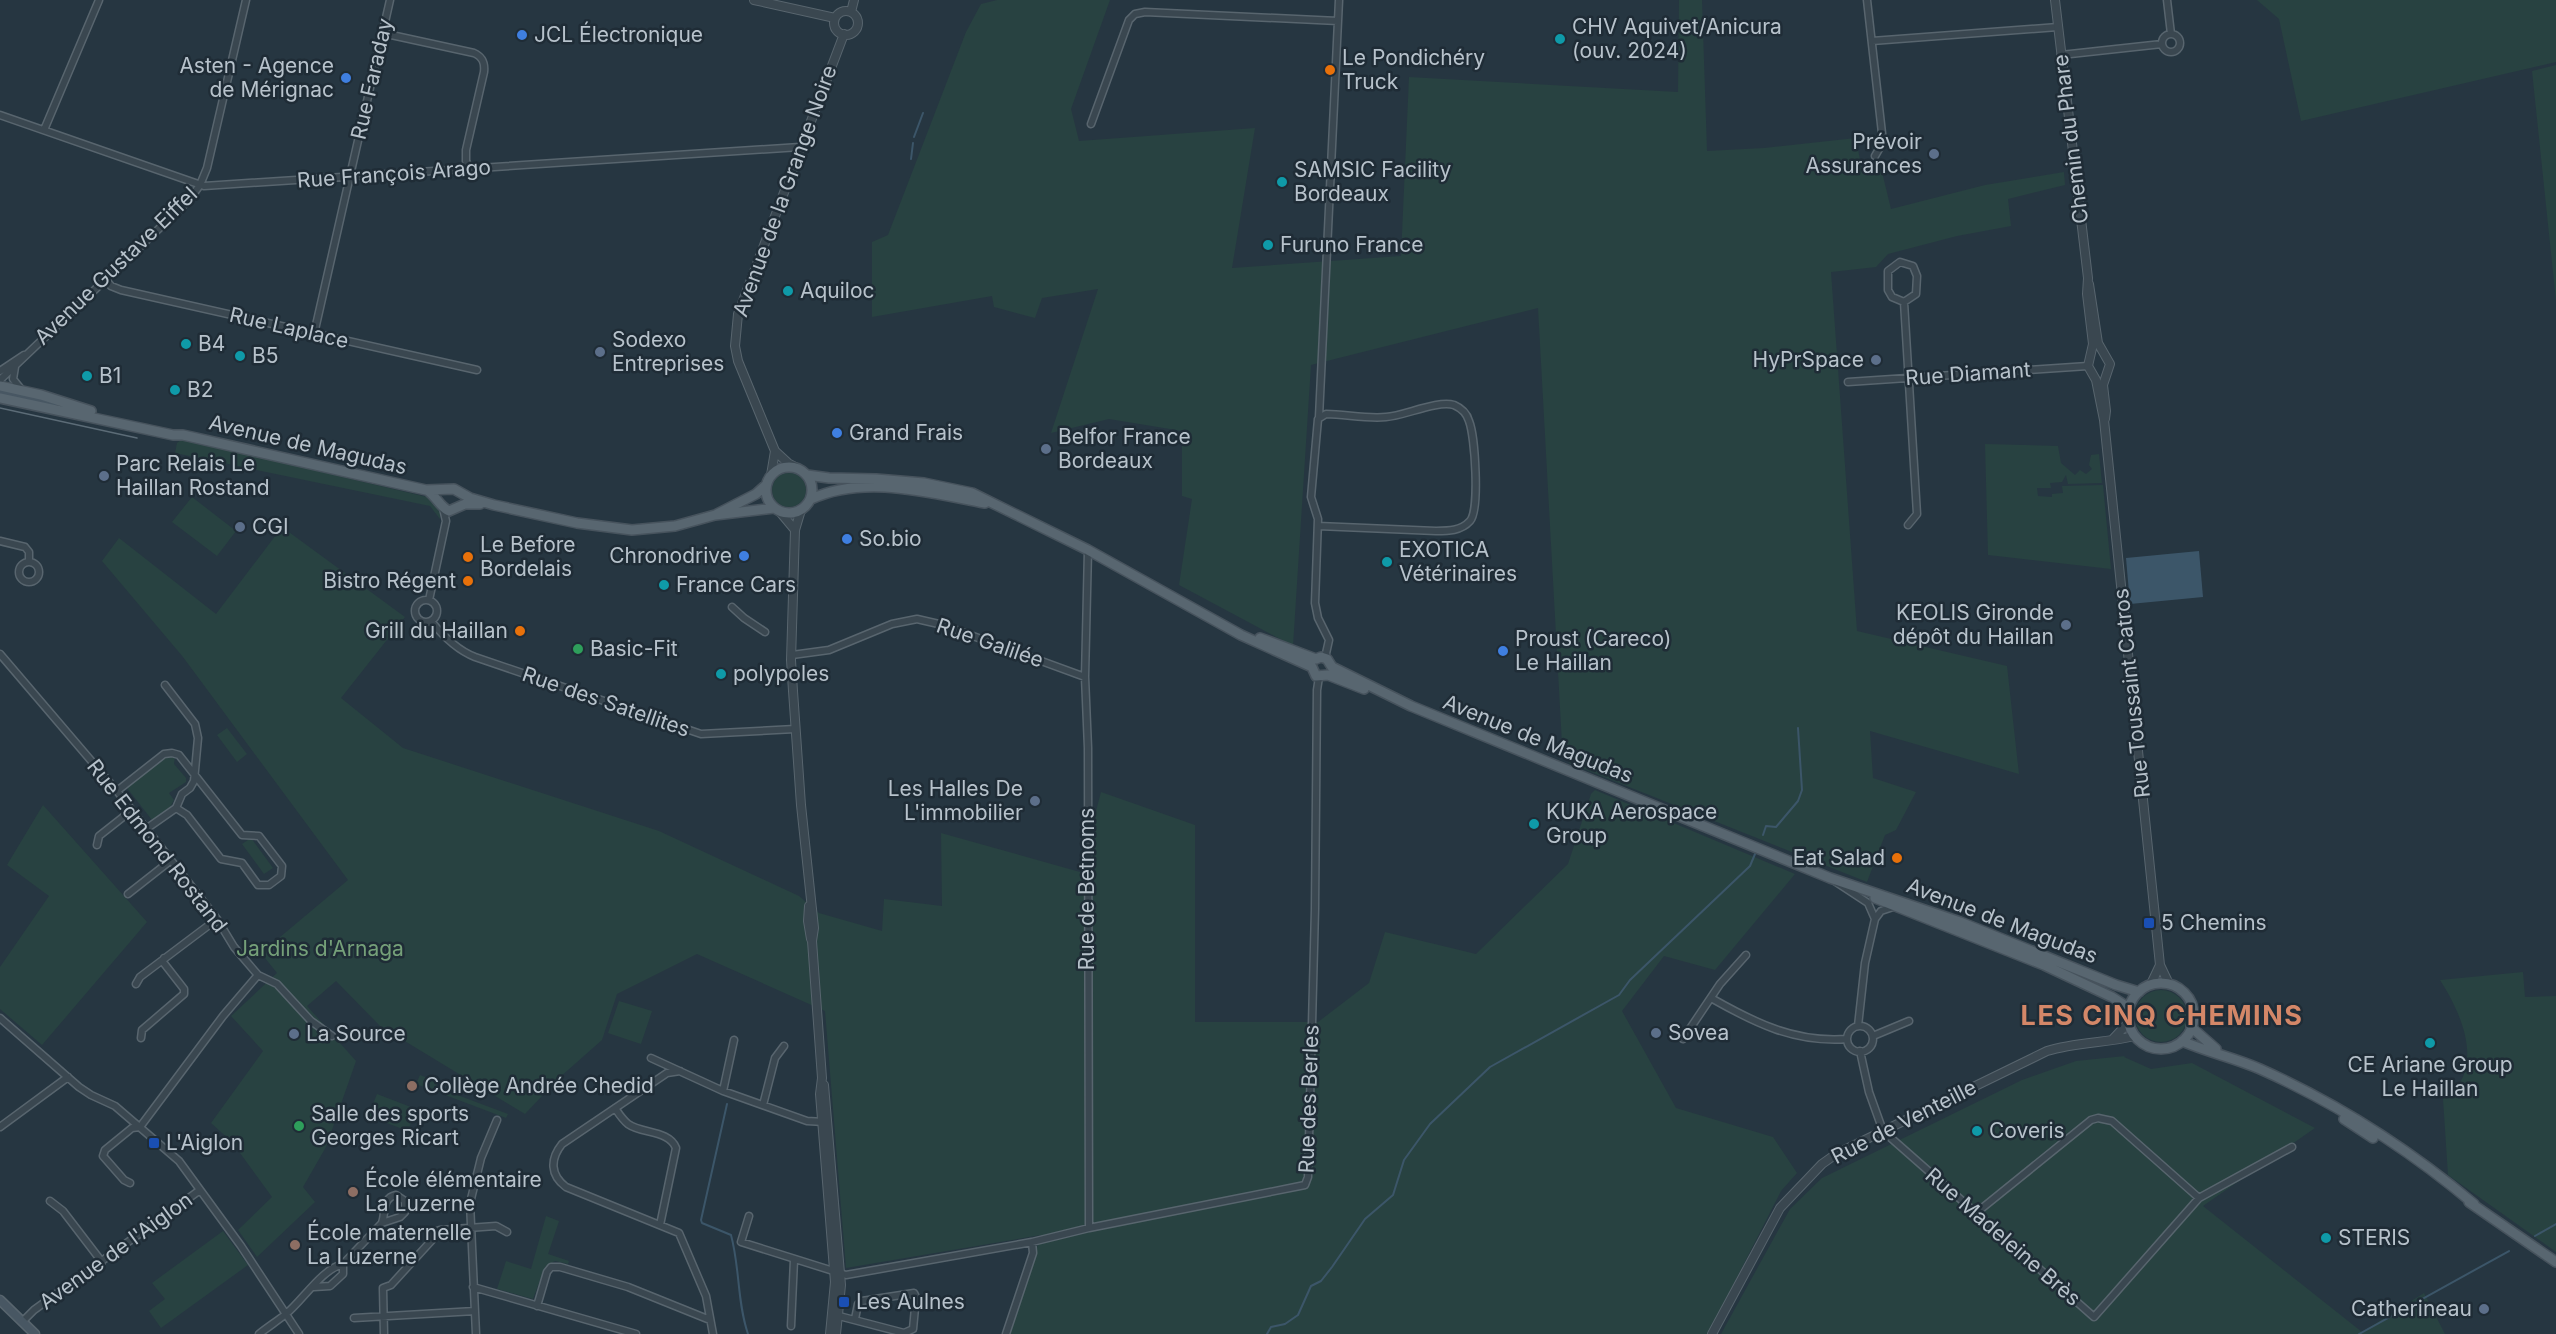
<svg xmlns="http://www.w3.org/2000/svg" width="2556" height="1334" viewBox="0 0 2556 1334" font-family="Inter,sans-serif">
	<rect width="100%" height="100%" fill="#263641"/>
	<path fill="#284241" d="M997,0H1110L1071,109L1079,141L1255,128L1232,268L1401,256L1409,77L1678,92L1679,0H1702L1707,151L1764,148L1856,138L1862,171L1882,172L1891,209L1985,185L2064,172L2065,185L2008,199L2011,226L1957,236L1888,254L1876,267L1831,272L1857,631L2007,666L2019,774L1870,731L1873,778L1916,792L1896,830L1885,835L1867,882L1569,763L1562,744L1538,308L1311,365L1293,646L1179,585L1192,499L1182,496V431L1109,419L1051,433L1098,289L1042,298L1035,318L994,307L992,296L872,317V242L888,235L966,32L981,4Z
		M2257,0H2556V62L2301,121L2279,19Z
		M2556,65V301L2532,71Z
		M182,439L427,497L440,512V519L430,506L175,453L177,443Z
		M1985,444L2058,446L2061,463L2075,475L2080,470L2086,474L2092,469L2089,465L2091,455L2099,454L2102,483L2068,484L2066,475L2062,482L2050,483L2051,488H2037L2038,496L2052,497V494L2063,493L2062,486L2103,485L2111,569L1988,555Z
		M772 490a17 17 0 1 1 34 0a17 17 0 1 1-34 0Z
		M192,497L236,531L217,556L172,522Z
		M282,527L405,617L341,698L403,748L659,831L799,896L819,913L882,931L884,899L942,906L941,833L1080,872L1101,792L1195,825V1022H1318L1369,983L1385,932L1476,954L1568,864L1591,794L1595,790L1795,874L1715,970L1664,956L1622,1011L1676,1108L1773,1137L1797,1173L1781,1191L1708,1334H1010L1041,1235L846,1268L825,1011L697,954L617,994L602,1040L559,1078L525,1114L380,1026L336,981L307,1006L356,1061L326,1147L303,1187L315,1202L257,1257L238,1230L272,1197L232,1142L211,1123L263,1051L231,1016L277,973L261,953L348,880L183,657L102,561L119,538L216,614Z
		M227,728L247,754L237,762L217,735Z
		M168,756H175L174,764L186,778V782L169,793L174,800L170,807L152,820L127,788Z
		M43,805L147,922L42,1045L0,1009V967L49,896L7,865Z
		M251,838L273,868L264,874L242,844Z
		M2523,972L2525,997L2556,996V1252L2448,1175L2443,1099C2451,1092 2461,1084 2464,1074C2475,1043 2456,1005 2440,980Z
		M2135 1016a26 26 0 1 1 52 0a26 26 0 1 1-52 0Z
		M619,1001L652,1011L641,1044L608,1033Z
		M2125,1056L2124,1057L2151,1069L2192,1063L2315,1128L2203,1206L2362,1332L2424,1293L2445,1334H1721L1790,1209L1822,1178L2022,1080L2076,1061Z
		M420,1075L438,1082L436,1087L508,1114L506,1118L416,1084Z
		M377,1094L416,1109L408,1131L368,1116Z
		M546,1216L559,1221L548,1254L569,1261L568,1264L555,1261L545,1267L533,1299L497,1289L506,1261L531,1269Z
		M223,1231L248,1265L161,1328L149,1311L165,1299L152,1283Z"/>
	<path fill="#3c5669" d="M2199,551L2203,597L2130,604L2126,558Z"/>
	<g fill="none" stroke-linecap="round" stroke-linejoin="round">
		<path stroke="#3c5669" stroke-width="2" d="M914,137L923,113
			M911,159L913,143
			M1763,835L1766,826L1776,827L1798,801L1802,790L1798,728
			M727,1104L701,1220L702,1223L731,1235C740,1268 737,1302 748,1334
			M2535,1236L2556,1224
			M1267,1334L1271,1327L1285,1324L1298,1315L1311,1286L1321,1281L1332,1267L1365,1219L1393,1195L1404,1160L1430,1124L1490,1067L1619,995L1630,980L1750,866L1755,854
			M2359,1334L2509,1251"/>
		<defs>
			<path id="minor" d="M1867,0L1883,142L1875,156
				M2167,0L2171,34
				M382,33L474,53C483,57 485,63 484,72L466,150V161L470,169
				M2162 43a9 9 0 1 1 18 0a9 9 0 1 1-18 0Z
				M1872,41L2058,27
				M2061,55L2162,44
				M0,115L204,186L800,147
				M1091,124L1129,20L1135,14L1145,12L1338,21
				M44,130L99,0
				M105,279L111,286L121,290L477,370
				M1904,302L1892,297L1888,290V271L1900,262L1913,266L1917,276L1916,294L1904,302L1917,514L1908,525
				M314,334L390,0
				M15,367L13,379L21,389
				M0,371L24,355
				M0,380L189,200L200,185L207,168L246,0
				M1848,382L2088,366
				M1319,417L1339,0
				M1318,526L1436,531C1448,531 1461,531 1470,521C1480,510 1475,436 1469,421C1467,414 1461,408 1454,405C1437,400 1404,416 1386,417C1366,419 1345,414 1326,414L1318,419L1311,497L1318,519L1315,603L1318,618L1329,640L1325,658
				M0,541L25,547L29,552V562
				M1088,550L1085,677L1088,748L1089,1228
				M19 572a10 10 0 1 1 20 0a10 10 0 1 1-20 0Z
				M415 611a11 11 0 1 1 22 0a11 11 0 1 1-22 0Z
				M429,600L446,521L443,508
				M732,607L744,618L765,632
				M431,621C443,636 457,650 475,657L701,734L795,729
				M0,654L117,791L217,919L234,947L258,975L223,1016L140,1127
				M792,655L829,650L892,624L917,619L943,625L1085,677
				M117,791L164,754L172,753L179,755L242,835L259,836L282,866L281,876L269,885H258L242,863L221,859L187,815L176,808
				M146,829L176,808L182,794L190,788L194,781L198,738L195,724L165,685
				M97,845L99,836L132,810
				M1836,882L1868,903L1875,919
				M128,894L170,861
				M258,975L277,984L311,1021L332,1036
				M136,984L140,977L217,919
				M1711,998C1755,1023 1795,1043 1847,1039
				M0,1018L79,1087L91,1095L115,1106L179,1161L241,1246L299,1334
				M1858,1026L1865,963L1875,919L1881,911L1893,907
				M1847 1039a13 13 0 1 1 26 0a13 13 0 1 1-26 0Z
				M1873,1036L1909,1021
				M141,1038L142,1030L184,994V989L163,962L164,958
				M1683,1039L1720,984L1746,955
				M1860,1051L1869,1092L1883,1131L2094,1317L2199,1198L2292,1147
				M651,1058L723,1091L807,1121L824,1122
				M680,1071L667,1073L562,1144C550,1159 550,1175 566,1187L679,1233L706,1296L713,1334
				M723,1091L734,1040
				M763,1105L775,1058L784,1046
				M615,1108C619,1114 622,1119 628,1124C642,1134 669,1130 676,1148L660,1225
				M0,1127L68,1077
				M130,1183L124,1180L103,1156L105,1150L132,1128L140,1127
				M396,1195L405,1201V1212L400,1217L382,1223C386,1211 382,1198 396,1195Z
				M50,1201L63,1211L102,1262
				M1976,1213L2091,1120L2098,1118L2112,1121L2199,1198
				M749,1216L741,1242L846,1275L1032,1242L1089,1228L1305,1185L1308,1177L1315,909L1317,690L1319,677
				M314,1287L330,1286L343,1274V1264
				M473,1287L636,1334
				M537,1306L547,1272L551,1267H560L628,1287L710,1320
				M839,1316L904,1333L913,1329L916,1297L914,1293L862,1301L858,1304L855,1319
				M354,1318L475,1311
				M22,1322L34,1310L200,1190
				M791,1326L794,1260
				M259,1334C268,1327 277,1321 286,1314C303,1300 322,1269 343,1264L382,1223
				M384,1334L383,1288L391,1285L432,1240V1233L440,1230L496,1226L507,1232
				M476,1334L470,1203L481,1158L497,1120
				M1006,1334L1033,1253L1032,1242"/>
			<path id="tertiary" d="M754,0L835,18
				M2055,0L2088,278L2087,294L2093,344L2088,366L2096,380L2104,420L2160,965L2169,984
				M834 23a12 12 0 1 1 24 0a12 12 0 1 1-24 0Z
				M851,12L854,0
				M2089,284L2098,343L2110,364L2103,385L2106,411L2105,419
				M797,468L788,463L775,451L738,361L735,346L738,314L844,34
				M771,475L775,451
				M801,510L795,530L791,660L793,691L801,805L814,928L812,941L822,1078L820,1094L835,1282L830,1334
				M780,512L795,530
				M809,906L808,921L811,939
				M2151,984L2160,965
				M2112,1040L2129,1022
				M824,1085L841,1285L836,1334
				M1712,1334L1780,1208L1822,1164L1836,1154L2047,1051C2075,1042 2106,1043 2135,1036"/>
			<path id="secondary" d="M0,393L41,401H58
				M0,1300L35,1334"/>
			<path id="primary" d="M0,386L41,395L91,411
				M0,398L173,435H183L426,490L454,489L470,498L494,505L577,523L632,530L675,526L715,515L774,508
				M766 490a23 23 0 1 1 46 0a23 23 0 1 1-46 0Z
				M807,475L829,478L876,479L924,483L972,493L1088,550L1241,635L1312,667
				M427,490C436,496 440,507 449,511L465,504H480
				M811,499C865,474 930,493 985,503
				M717,514L756,494L766,485
				M1260,638L1316,659
				M1316,659L1321,657L1327,659L1332,667
				M1312,667L1316,676L1328,675L1364,689
				M1332,667L1411,706L1830,878L1960,922L2116,985L2139,992
				M1875,898L2044,965L2112,997L2129,1008
				M2128 1016a33 33 0 1 1 66 0a33 33 0 1 1-66 0Z
				M2191,1027L2216,1049
				M2182,1041C2207,1052 2235,1058 2260,1069C2336,1103 2410,1150 2474,1204
				M2344,1119L2373,1138
				M2469,1202L2556,1262"/>
		</defs>
		<use href="#minor" stroke="#58656e" stroke-width="9"/>
		<use href="#tertiary" stroke="#58656e" stroke-width="10"/>
		<use href="#secondary" stroke="#58656e" stroke-width="11"/>
		<use href="#primary" stroke="#47535d" stroke-width="12"/>
		<use href="#minor" stroke="#3a4750" stroke-width="6"/>
		<use href="#tertiary" stroke="#3a4750" stroke-width="8"/>
		<use href="#secondary" stroke="#485763" stroke-width="8"/>
		<use href="#primary" stroke="#586670" stroke-width="9"/>
		<path stroke="#5c6c77" stroke-width="1.5" d="M0,408L137,438"/>
	</g>
	<g fill="#3f7fe0" stroke="#1f2c36" stroke-width="2">
		<circle cx="522" cy="35" r="6"/>
		<circle cx="346" cy="78" r="6"/>
		<circle cx="837" cy="433" r="6"/>
		<circle cx="847" cy="539" r="6"/>
		<circle cx="744" cy="556" r="6"/>
		<circle cx="1503" cy="651" r="6"/>
	</g>
	<g fill="#0f9aa8" stroke="#1f2c36" stroke-width="2">
		<circle cx="1560" cy="39" r="6"/>
		<circle cx="1282" cy="182" r="6"/>
		<circle cx="1268" cy="245" r="6"/>
		<circle cx="788" cy="291" r="6"/>
		<circle cx="186" cy="344" r="6"/>
		<circle cx="240" cy="356" r="6"/>
		<circle cx="87" cy="376" r="6"/>
		<circle cx="175" cy="390" r="6"/>
		<circle cx="1387" cy="562" r="6"/>
		<circle cx="664" cy="585" r="6"/>
		<circle cx="721" cy="674" r="6"/>
		<circle cx="1534" cy="824" r="6"/>
		<circle cx="2430" cy="1043" r="6"/>
		<circle cx="1977" cy="1131" r="6"/>
		<circle cx="2326" cy="1238" r="6"/>
	</g>
	<g fill="#e8710a" stroke="#1f2c36" stroke-width="2">
		<circle cx="1330" cy="70" r="6"/>
		<circle cx="468" cy="557" r="6"/>
		<circle cx="468" cy="581" r="6"/>
		<circle cx="520" cy="631" r="6"/>
		<circle cx="1897" cy="858" r="6"/>
	</g>
	<g fill="#5c6f8a" stroke="#1f2c36" stroke-width="2">
		<circle cx="1934" cy="154" r="6"/>
		<circle cx="600" cy="352" r="6"/>
		<circle cx="1876" cy="360" r="6"/>
		<circle cx="1046" cy="449" r="6"/>
		<circle cx="104" cy="476" r="6"/>
		<circle cx="240" cy="527" r="6"/>
		<circle cx="2066" cy="625" r="6"/>
		<circle cx="1035" cy="801" r="6"/>
		<circle cx="1656" cy="1033" r="6"/>
		<circle cx="294" cy="1034" r="6"/>
		<circle cx="2484" cy="1309" r="6"/>
	</g>
	<g fill="#2e9e5b" stroke="#1f2c36" stroke-width="2">
		<circle cx="578" cy="649" r="6"/>
		<circle cx="299" cy="1126" r="6"/>
	</g>
	<g fill="#1a4fb4" stroke="#1f2c36" stroke-width="2">
		<rect x="2143" y="917" width="12" height="12" rx="3"/>
		<rect x="148" y="1137" width="12" height="12" rx="3"/>
		<rect x="838" y="1296" width="12" height="12" rx="3"/>
	</g>
	<g fill="#8d6e63" stroke="#1f2c36" stroke-width="2">
		<circle cx="412" cy="1086" r="6"/>
		<circle cx="353" cy="1192" r="6"/>
		<circle cx="295" cy="1245" r="6"/>
	</g>
	<g text-anchor="middle" stroke-width="5" stroke-linejoin="round" paint-order="stroke">
		<g font-size="21" fill="#b7c2cb" stroke="#1f2c36" text-anchor="start">
			<text x="1572" y="34">CHV Aquivet/Anicura<tspan x="1572" dy="24">(ouv. 2024)</tspan></text>
			<text x="534" y="42">JCL Électronique</text>
			<text x="1342" y="65">Le Pondichéry<tspan x="1342" dy="24">Truck</tspan></text>
			<text x="334" y="73" text-anchor="end">Asten - Agence<tspan x="334" dy="24">de Mérignac</tspan></text>
			<text x="1922" y="149" text-anchor="end">Prévoir<tspan x="1922" dy="24">Assurances</tspan></text>
			<text x="1294" y="177">SAMSIC Facility<tspan x="1294" dy="24">Bordeaux</tspan></text>
			<text x="1280" y="252">Furuno France</text>
			<text x="800" y="298">Aquiloc</text>
			<text x="612" y="347">Sodexo<tspan x="612" dy="24">Entreprises</tspan></text>
			<text x="198" y="351">B4</text>
			<text x="252" y="363">B5</text>
			<text x="1864" y="367" text-anchor="end">HyPrSpace</text>
			<text x="99" y="383">B1</text>
			<text x="187" y="397">B2</text>
			<text x="849" y="440">Grand Frais</text>
			<text x="1058" y="444">Belfor France<tspan x="1058" dy="24">Bordeaux</tspan></text>
			<text x="116" y="471">Parc Relais Le<tspan x="116" dy="24">Haillan Rostand</tspan></text>
			<text x="252" y="534">CGI</text>
			<text x="859" y="546">So.bio</text>
			<text x="480" y="552">Le Before<tspan x="480" dy="24">Bordelais</tspan></text>
			<text x="1399" y="557">EXOTICA<tspan x="1399" dy="24">Vétérinaires</tspan></text>
			<text x="732" y="563" text-anchor="end">Chronodrive</text>
			<text x="456" y="588" text-anchor="end">Bistro Régent</text>
			<text x="676" y="592">France Cars</text>
			<text x="2054" y="620" text-anchor="end">KEOLIS Gironde<tspan x="2054" dy="24">dépôt du Haillan</tspan></text>
			<text x="508" y="638" text-anchor="end">Grill du Haillan</text>
			<text x="1515" y="646">Proust (Careco)<tspan x="1515" dy="24">Le Haillan</tspan></text>
			<text x="590" y="656">Basic-Fit</text>
			<text x="733" y="681">polypoles</text>
			<text x="1023" y="796" text-anchor="end">Les Halles De<tspan x="1023" dy="24">L'immobilier</tspan></text>
			<text x="1546" y="819">KUKA Aerospace<tspan x="1546" dy="24">Group</tspan></text>
			<text x="1885" y="865" text-anchor="end">Eat Salad</text>
			<text x="2161" y="930">5 Chemins</text>
			<text x="1668" y="1040">Sovea</text>
			<text x="306" y="1041">La Source</text>
			<text x="2430" y="1072" text-anchor="middle">CE Ariane Group<tspan x="2430" dy="24">Le Haillan</tspan></text>
			<text x="424" y="1093">Collège Andrée Chedid</text>
			<text x="311" y="1121">Salle des sports<tspan x="311" dy="24">Georges Ricart</tspan></text>
			<text x="1989" y="1138">Coveris</text>
			<text x="166" y="1150">L'Aiglon</text>
			<text x="365" y="1187">École élémentaire<tspan x="365" dy="24">La Luzerne</tspan></text>
			<text x="307" y="1240">École maternelle<tspan x="307" dy="24">La Luzerne</tspan></text>
			<text x="2338" y="1245">STERIS</text>
			<text x="856" y="1309">Les Aulnes</text>
			<text x="2472" y="1316" text-anchor="end">Catherineau</text>
		</g>
		<g font-size="21" fill="#b7c2cb" stroke="#1f2c36">
			<text transform="translate(372 79) rotate(-77)" y="7">Rue Faraday</text>
			<text transform="translate(2071 139) rotate(-97)" y="7">Chemin du Phare</text>
			<text transform="translate(394 174) rotate(-4)" y="7">Rue François Arago</text>
			<text transform="translate(785 191) rotate(-70)" y="7">Avenue de la Grange Noire</text>
			<text transform="translate(116 266) rotate(-44)" y="7">Avenue Gustave Eiffel</text>
			<text transform="translate(289 328) rotate(13)" y="7">Rue Laplace</text>
			<text transform="translate(1968 374) rotate(-4)" y="7">Rue Diamant</text>
			<text transform="translate(308 445) rotate(13)" y="7">Avenue de Magudas</text>
			<text transform="translate(990 643) rotate(19)" y="7">Rue Galilée</text>
			<text transform="translate(2132 693) rotate(-96)" y="7">Rue Toussaint Catros</text>
			<text transform="translate(606 702) rotate(19)" y="7">Rue des Satellites</text>
			<text transform="translate(1538 739) rotate(22)" y="7">Avenue de Magudas</text>
			<text transform="translate(157 846) rotate(52)" y="7">Rue Edmond Rostand</text>
			<text transform="translate(1087 889) rotate(-90)" y="7">Rue de Betnoms</text>
			<text transform="translate(2002 921) rotate(21)" y="7">Avenue de Magudas</text>
			<text transform="translate(1309 1099) rotate(-88)" y="7">Rue des Berles</text>
			<text transform="translate(1904 1122) rotate(-27)" y="7">Rue de Venteille</text>
			<text transform="translate(2003 1237) rotate(41)" y="7">Rue Madeleine Brès</text>
			<text transform="translate(116 1251) rotate(-36)" y="7">Avenue de l'Aiglon</text>
		</g>
		<g font-size="21" fill="#75a079" stroke="#1f2c36">
			<text x="320" y="956">Jardins d'Arnaga</text>
		</g>
		<g font-size="27" font-weight="bold" letter-spacing="1.5" fill="#d48768" stroke="#1f2c36">
			<text x="2162" y="1025">LES CINQ CHEMINS</text>
		</g>
	</g>
</svg>
